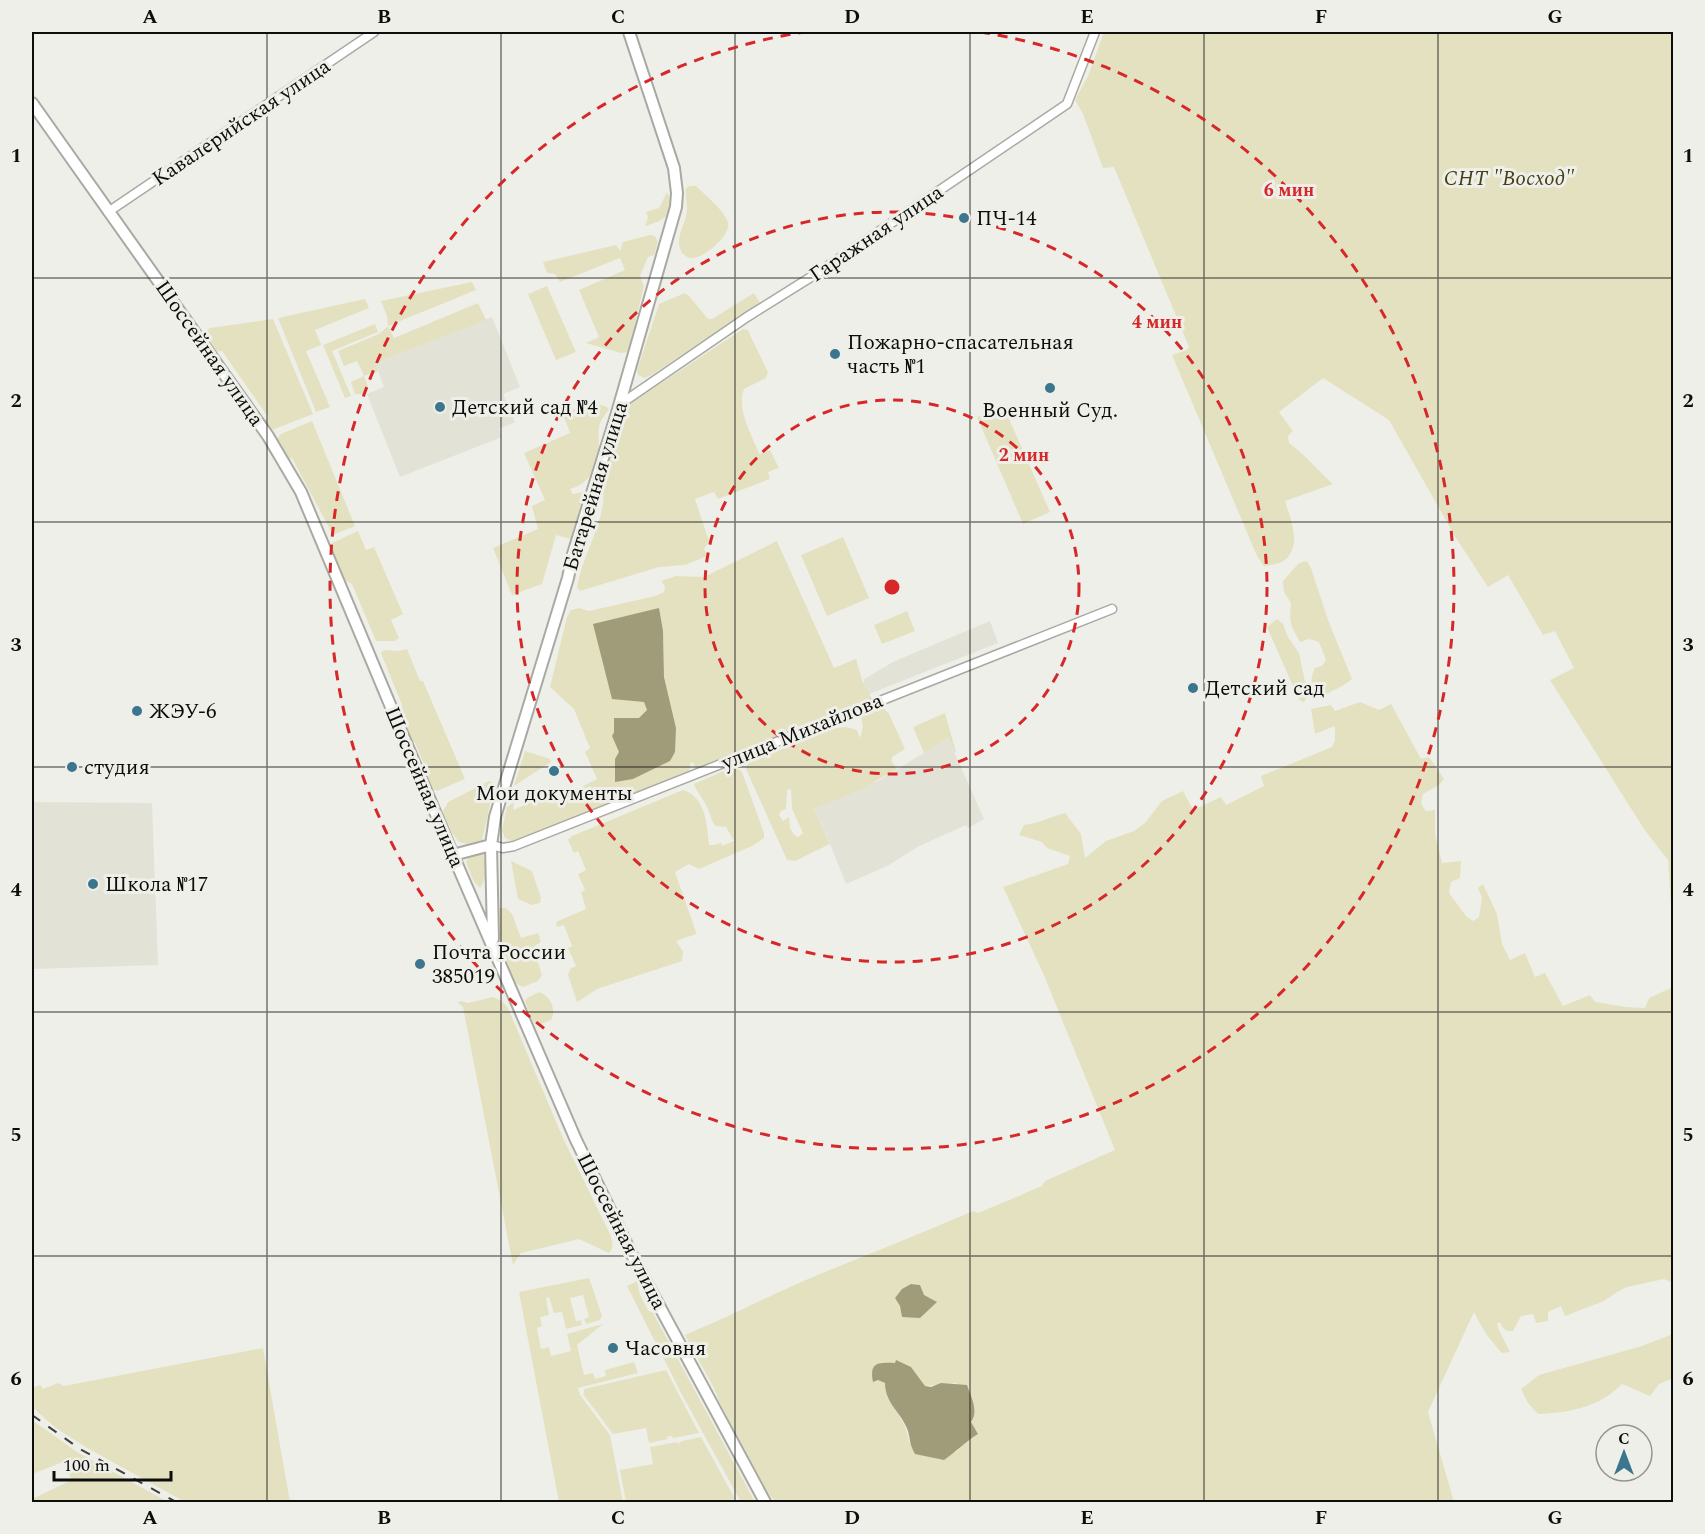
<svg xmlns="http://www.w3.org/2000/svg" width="1705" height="1534" viewBox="0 0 1705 1534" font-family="Spectral,serif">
	<rect width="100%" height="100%" fill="#efefea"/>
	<path fill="#e3e2d6" d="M492,317L520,387L503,394L515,422L499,429L502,437L400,477L367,394L384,387L375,363Z
		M990,621L998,643L864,696V679L895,661Z
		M948,738L984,819L968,828L966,825L919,846L889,865L846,884L826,834L814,809L880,780Z
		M32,802L152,803L158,965L32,969Z"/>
	<path fill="#e4e1c0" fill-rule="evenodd" d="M1104,32H1673V935L1668,860L1644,829L1550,680L1574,668L1555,631L1543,635L1508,575L1488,587L1456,538L1389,420L1323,378L1279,412L1293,431L1288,436L1289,443C1306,455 1318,471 1333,484L1285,501C1290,518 1302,544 1286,559C1281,564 1270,565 1264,566L1257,556L1172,355L1187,350L1189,347L1114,167L1103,168L1083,114L1075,100L1088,76Z
		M690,186H696C706,196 723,209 728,222C732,235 703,260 690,258C686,257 685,255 682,253C673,238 687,224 687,208C687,201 685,195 686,188Z
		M667,192C678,214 663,221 645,226L648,217L646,212L659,208Z
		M650,235L655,236L658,242L654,255L648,257L640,276L644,286L628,352L621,353L586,343L599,337L579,290L625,270L620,258L560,282L555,274L547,273L543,262L616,245L620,251L623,242Z
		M472,282L476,290L388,326L394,338L478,303L486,320L375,363L378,371L364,376L368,386L362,394H355L351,382L364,376L357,361L344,366L338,351L379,334L388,326L387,316L381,301Z
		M547,286L576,352L556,360L528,294Z
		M685,293L689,296L708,319H712L754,293L760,303L650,376L644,378L638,375L637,370L659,304Z
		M365,299L369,308L315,330L321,345L306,351L330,407L316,412L278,318Z
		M273,319L313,414L272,430H268L264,421L268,417L222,351L213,352L203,336L207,330L210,328Z
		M375,324L378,332L332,351L351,396L345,398L323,345Z
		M743,329L748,330L750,335L768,372L766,378L744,389C736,409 752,435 759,454L770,450L779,468L768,472L770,479L718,499L714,492L695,499L709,541L704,549L707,556L685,565L659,567L580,591L577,587C582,555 607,520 603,488L623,411L628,405Z
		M595,404L605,406L609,409C607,413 603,417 601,421C597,430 599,440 599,450C597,469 589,484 570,489L573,494L583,492L584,494L571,539L556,535L542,584L512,595L493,548L538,529L532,506L545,500L524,453L570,433L562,412Z
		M1003,405L1050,512L1023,524L977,417Z
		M312,421L355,526L333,535L292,458L288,460L277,439L281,434Z
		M358,531L366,550L374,547L403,614L391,620L399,638L395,641H376L352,584L342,579L329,549L332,543Z
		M843,537L869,598L827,616L801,555Z
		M777,541L834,668L856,659L862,680L872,699L696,768L693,762L690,764L689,772L589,813L512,841L505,838L502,830L507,807L514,802L513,810L554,793L559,804L565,801L563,796L584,788L583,786L597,779L585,752L590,748L574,709L550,687L567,617L571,610L579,608L589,611L655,596L664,592L665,586L661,581L676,576L704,577ZM663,631L664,677L676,728L670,761L633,779L615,781L620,752L612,736L614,732L640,718L647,710L644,702Z
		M1307,561L1311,568L1328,620L1352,679C1342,688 1330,691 1320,698C1309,692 1310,678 1315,668L1322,666L1326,660L1319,642L1309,639L1300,642C1290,624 1289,623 1291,603L1284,592L1283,581L1299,563Z
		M907,611L915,631L882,644L874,625Z
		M1277,619L1283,624L1288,637L1299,653L1308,696L1304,702L1299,700L1267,627Z
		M407,649L420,681H423L465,779L437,791L430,788L421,771L424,764L415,743L409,740L398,713L402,705L381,653L384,650L399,651Z
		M1360,702L1379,710L1391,704L1421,759L1429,757L1444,779L1439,785L1423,794L1421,804L1426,811L1435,810V834L1442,863L1461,861L1460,878L1451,882L1449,893L1466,916L1473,921L1479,917L1482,898L1478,888L1483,884L1497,914L1502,944L1510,960L1525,953L1535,977L1545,973L1563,1006L1590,995L1595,1002L1626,1007L1645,1008L1649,998L1673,987V1283L1664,1279L1627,1287L1617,1292L1604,1301L1565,1316L1561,1306L1548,1312V1321L1536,1323L1533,1314L1521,1316L1513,1331H1507L1502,1327L1501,1323H1497L1499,1330L1510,1352L1502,1353C1489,1339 1482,1329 1474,1312L1428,1412L1454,1502H775L758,1478L719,1401L714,1388L685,1335C731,1316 774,1293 820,1274C871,1253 922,1233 973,1211L978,1213L1042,1186L1045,1181L1115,1150L1043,973L1003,887L1068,864L1070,856L1047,848L1042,842L1019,835L1024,825C1039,823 1050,817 1065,813L1081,834L1085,858L1106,841L1134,831L1145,823L1162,801L1183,791L1193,810L1221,797L1226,805L1264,786L1261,776L1332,747L1335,740V726L1315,734L1311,709L1331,705L1335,711ZM911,1284L920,1285C922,1297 928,1307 920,1317H902L900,1306L895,1298ZM881,1362C903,1364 913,1369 925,1386L956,1383L971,1422L978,1434L968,1440L956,1452L909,1443C908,1419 886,1406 885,1383L878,1380Z
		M883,707L889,714L905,749L892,757V762L897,769L862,789L814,809L830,844L795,861L787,860L746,769L748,763L834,728L846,727L857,730L860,738L863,727L861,717ZM791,789L792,809L803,833L798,837L794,835L790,828L789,817L783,821L779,815L781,811L786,809L787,790Z
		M945,713L956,752L955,753L948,738L924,753L913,727Z
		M525,751L550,759L551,762L514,786Z
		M736,768L742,772L764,833V838L752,846L699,869L689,864L675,872L696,932V934L676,941L683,951L682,961L597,989L577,1002L568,975L570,969L576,966L568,948L572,946L564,925L557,927L556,922L586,909L581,892L585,890L578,874L586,870L578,851L574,853L568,840L572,836L683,790C706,797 707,825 709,845H714L721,843L722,846L734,841L726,827L716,826C710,820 711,814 707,807C703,798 697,793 694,784L728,769Z
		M489,781L494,784V788L482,840L467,844L459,842L448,828L442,813L448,802Z
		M478,852L483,854C486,865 487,879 480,888L474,882L466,862L471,854Z
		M511,861L532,871L541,898L540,903L532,905L518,899Z
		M500,908H506L512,914L521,938L538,933L541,942L533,947L542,975L538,981L523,987L515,983C507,961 494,934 497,910Z
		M539,992C550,995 557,1010 551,1020L538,1025L533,1022L525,1001L527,998Z
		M493,997L502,1001L508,1008L563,1138L610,1234C612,1241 615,1247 609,1253L579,1239L521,1253L513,1265L463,1007L457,1002L462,1001L468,1003Z
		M589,1278L602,1316L600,1320L586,1324L584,1319L589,1317L583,1295L570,1298L576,1321L581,1320L582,1325L566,1329L562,1312L554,1313L549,1297L546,1298L549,1315L540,1317L542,1326L537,1328L541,1349L549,1347L551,1356L571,1351L567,1334L603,1324L577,1345L584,1375L593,1373L595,1379L606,1376L605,1370L634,1362L638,1373L578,1388L580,1395L610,1435L623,1502H559L519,1292Z
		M637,1281L640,1295L648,1310L653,1313L755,1502H741L681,1393L627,1286Z
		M1673,1334V1378L1659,1384L1650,1396L1622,1384C1600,1407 1569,1413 1538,1414L1528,1403L1521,1389L1539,1375L1642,1346Z
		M263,1348L290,1502H185L87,1448L56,1428L32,1407V1388L40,1385L43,1389L58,1383L64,1386Z
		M666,1370L699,1433L673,1438L672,1436L667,1437L668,1439L649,1443L646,1428L613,1434L583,1394L584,1393V1389Z
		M32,1420L77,1452L168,1502H32V1499L72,1480L63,1462L32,1474Z
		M701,1437L735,1499L714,1502H626L620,1470L653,1464L650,1447L677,1442L678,1444L682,1441Z"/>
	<path fill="#a09c79" d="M659,608L663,631L664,677L676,728L675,752L670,761L633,779L615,782V759L619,752L612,736L614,732V718H639L647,710L644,702L612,699L593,624Z
		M911,1284L920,1285L924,1295L937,1302L920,1318L902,1317L900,1306L895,1298L902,1289Z
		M896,1360L911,1367L925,1386L931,1387L941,1383L967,1385C971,1397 979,1411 971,1422L978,1434C966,1441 956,1452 944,1460L915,1454C909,1443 911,1442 908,1431C902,1413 885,1404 885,1383L878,1380L873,1382C869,1362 878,1362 895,1363Z"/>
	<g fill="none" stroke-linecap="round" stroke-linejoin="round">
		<defs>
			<path id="minor" d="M108,212L374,32
				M619,405L747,317L819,272L1067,104L1095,32
				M491,845L503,848L514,846L1112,609"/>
			<path id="major" d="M32,103L268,436L301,492L453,855L576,1140L635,1261L765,1502
				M453,855L491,845
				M493,939L491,845L495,817L568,578L573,554L617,413L676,207L677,193L674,168L629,32"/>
		</defs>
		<use href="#minor" stroke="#a9a9a4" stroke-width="11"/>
		<use href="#major" stroke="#a9a9a4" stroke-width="14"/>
		<use href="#minor" stroke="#fff" stroke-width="8"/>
		<use href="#major" stroke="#fff" stroke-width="10"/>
		<path stroke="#40403e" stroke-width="2" stroke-dasharray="10 10" stroke-linecap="butt" d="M32,1415L80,1449L176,1502"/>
	</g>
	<path fill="none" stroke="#0d0d0b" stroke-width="1.5" stroke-opacity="0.55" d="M267,32V1502M501,32V1502M735,32V1502M970,32V1502M1204,32V1502M1438,32V1502M32,278H1674M32,522H1674M32,767H1674M32,1012H1674M32,1256H1674"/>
	<g fill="none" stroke="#d62828" stroke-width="3" stroke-dasharray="10 8">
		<circle cx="892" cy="587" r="187"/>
		<circle cx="892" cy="587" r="375"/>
		<path d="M980 32A562 562 0 1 1 804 32"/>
	</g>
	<g fill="#3b758e" stroke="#efefea" stroke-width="2">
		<circle cx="964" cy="218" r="6"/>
		<circle cx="835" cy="354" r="6"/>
		<circle cx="1050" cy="388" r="6"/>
		<circle cx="440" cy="407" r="6"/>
		<circle cx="1193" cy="688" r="6"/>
		<circle cx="137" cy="711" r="6"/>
		<circle cx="72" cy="767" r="6"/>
		<circle cx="554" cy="771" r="6"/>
		<circle cx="93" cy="884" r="6"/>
		<circle cx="420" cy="964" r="6"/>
		<circle cx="613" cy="1348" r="6"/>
	</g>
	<g text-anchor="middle" stroke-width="6" stroke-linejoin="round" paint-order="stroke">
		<g font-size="21" fill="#0d0d0b" stroke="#efefea">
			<text transform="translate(241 122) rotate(-34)" y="7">Кавалерийская улица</text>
			<text transform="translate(876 233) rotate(-34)" y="7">Гаражная улица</text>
			<text transform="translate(210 353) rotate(55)" y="7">Шоссейная улица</text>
			<text transform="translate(595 486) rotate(-73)" y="7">Батарейная улица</text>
			<text transform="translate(802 731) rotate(-22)" y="7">улица Михайлова</text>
			<text transform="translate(425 787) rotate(67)" y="7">Шоссейная улица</text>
			<text transform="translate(622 1231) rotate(63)" y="7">Шоссейная улица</text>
		</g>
		<g font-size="21" font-style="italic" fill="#454013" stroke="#efefea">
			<text x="1509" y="185">СНТ "Восход"</text>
		</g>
		<g font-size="21" fill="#0d0d0b" stroke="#efefea" text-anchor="start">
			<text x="976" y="225">ПЧ-14</text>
			<text x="847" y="349">Пожарно-спасательная<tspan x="847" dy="24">часть №1</tspan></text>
			<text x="452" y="414">Детский сад №4</text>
			<text x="1050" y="417" text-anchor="middle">Военный Суд.</text>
			<text x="1205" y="695">Детский сад</text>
			<text x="149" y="718">ЖЭУ-6</text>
			<text x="84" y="774">студия</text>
			<text x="554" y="800" text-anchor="middle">Мои документы</text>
			<text x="105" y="891">Школа №17</text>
			<text x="432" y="959">Почта России<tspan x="432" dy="24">385019</tspan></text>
			<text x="625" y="1355">Часовня</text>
		</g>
	</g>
	<circle cx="892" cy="587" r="9" fill="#d62828" stroke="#efefea" stroke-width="3"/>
	<g font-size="18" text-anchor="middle" font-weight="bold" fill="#d62828" stroke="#efefea" stroke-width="6" stroke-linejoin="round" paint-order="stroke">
		<text x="1289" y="196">6 мин</text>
		<text x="1157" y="328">4 мин</text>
		<text x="1024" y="461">2 мин</text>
	</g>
	<rect width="1705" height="1534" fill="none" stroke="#efefea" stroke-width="66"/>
	<g transform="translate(1624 1453)"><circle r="28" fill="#efefea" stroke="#959591" stroke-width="1.5"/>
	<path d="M0-4.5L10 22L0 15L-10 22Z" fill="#3b758e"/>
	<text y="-9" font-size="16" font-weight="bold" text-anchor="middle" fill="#0d0d0b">С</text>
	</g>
	<path d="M54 1471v9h117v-9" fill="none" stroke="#0d0d0b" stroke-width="3"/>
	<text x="63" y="1471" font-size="18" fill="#0d0d0b" stroke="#efefea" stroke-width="4.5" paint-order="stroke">100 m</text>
	<rect x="33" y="33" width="1639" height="1468" fill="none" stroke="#0d0d0b" stroke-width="2"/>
	<g font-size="20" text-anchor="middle" font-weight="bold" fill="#0d0d0b">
		<text x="150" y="23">A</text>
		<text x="384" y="23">B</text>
		<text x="618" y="23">C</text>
		<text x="852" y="23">D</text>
		<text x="1087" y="23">E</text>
		<text x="1321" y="23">F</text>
		<text x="1555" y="23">G</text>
		<text x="16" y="162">1</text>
		<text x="1688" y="162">1</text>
		<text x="16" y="407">2</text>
		<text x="1688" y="407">2</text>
		<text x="16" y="651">3</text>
		<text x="1688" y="651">3</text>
		<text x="16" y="896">4</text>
		<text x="1688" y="896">4</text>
		<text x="16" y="1141">5</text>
		<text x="1688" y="1141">5</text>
		<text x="16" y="1385">6</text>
		<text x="1688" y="1385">6</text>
		<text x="150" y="1524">A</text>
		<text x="384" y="1524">B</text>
		<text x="618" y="1524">C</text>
		<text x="852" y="1524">D</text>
		<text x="1087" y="1524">E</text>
		<text x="1321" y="1524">F</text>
		<text x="1555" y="1524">G</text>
	</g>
</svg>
